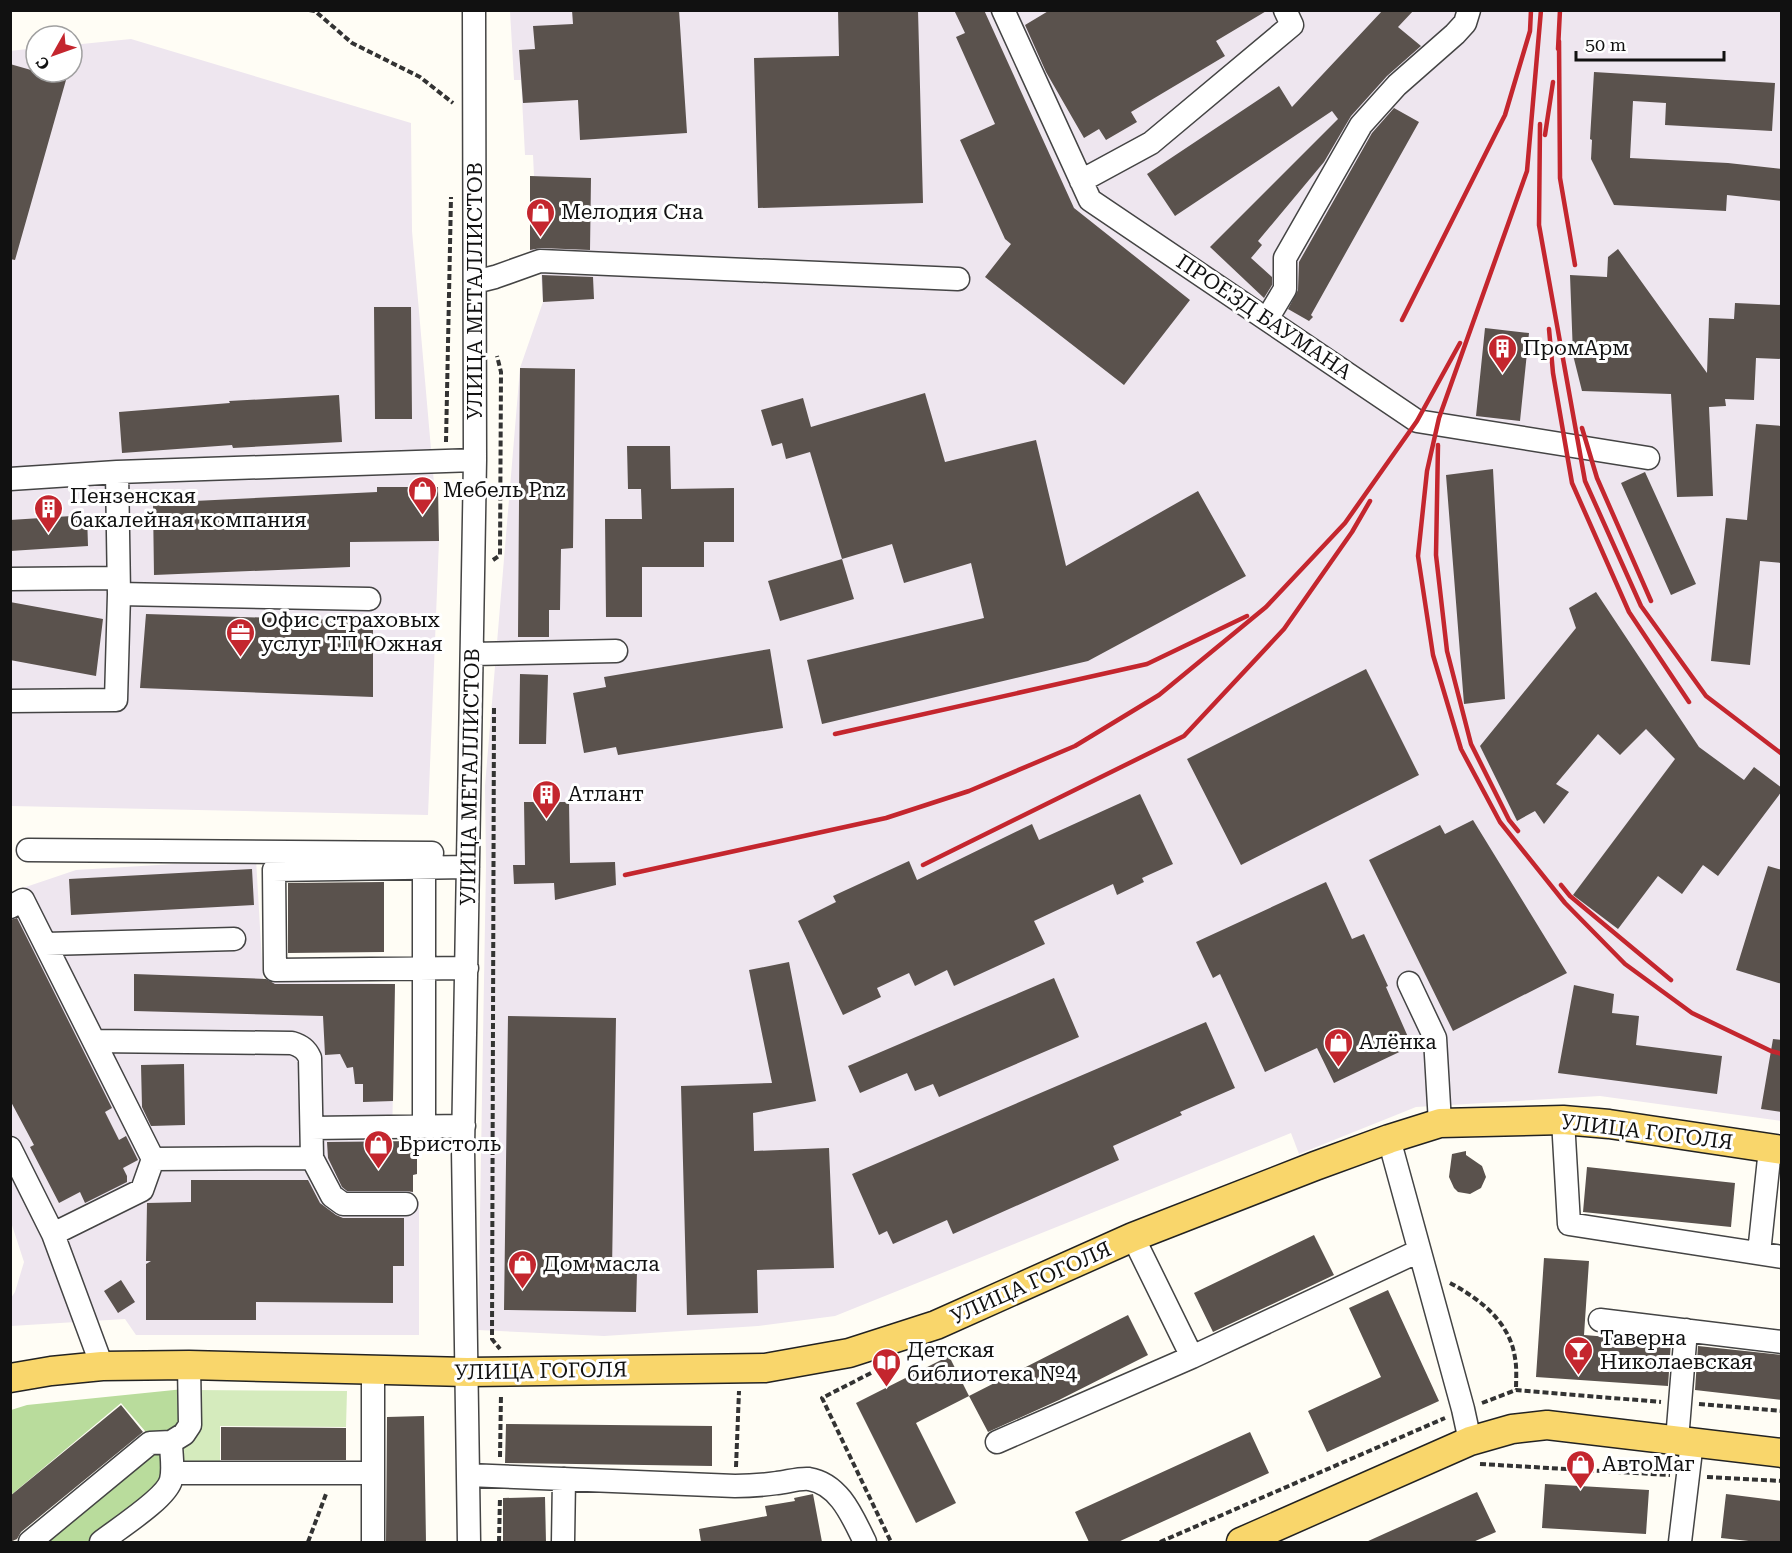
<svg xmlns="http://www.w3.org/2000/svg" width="1792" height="1553" viewBox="0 0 1792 1553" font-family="'Roboto Serif',serif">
	<rect width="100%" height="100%" fill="#fffdf5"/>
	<path fill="#eee6ef" d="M510,11H1781V1121L1600,1096L1416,1107L1299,1154L1291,1133L835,1316L758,1326L604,1336L478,1330L486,865L485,786L520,368L543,302L539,251L530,252V176H534L533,155H525L521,80H514Z
		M131,39L411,123L412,231L439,541L428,815L11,806L10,51L36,48V72H72V45Z
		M256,859L263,979L395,984L392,1141H417V1174L413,1175V1202L419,1201V1335H136L125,1319L11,1326V1298L15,1292L24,1262L10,1219L11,892L76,870Z"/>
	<path fill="#d5ebbd" d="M194,1390L347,1391L346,1427L220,1426V1463L183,1464L177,1444Z"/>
	<path fill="#b9dc9c" d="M184,1389L183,1426L151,1438L121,1403L11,1495V1410L27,1405Z
		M169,1446L170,1474L97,1542H36L152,1447Z"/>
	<path fill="#5a524d" d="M572,10H679L687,133L580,140L578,100L523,103L519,50L535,49L533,26L573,24Z
		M838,10H918L923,203L758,208L754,58L839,56Z
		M954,10H984L1074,208L1190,300L1124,385L985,277L1011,244L1005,239L960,140L995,124L956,37L965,33Z
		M1050,10H1268L1216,41L1225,56L1131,112L1137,122L1106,140L1099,129L1084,138L1046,72L1025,25Z
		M1383,10H1414L1398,27L1421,46L1387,76L1351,116L1324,162L1258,241L1262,245L1251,258L1272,277V285L1264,298L1210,247L1338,119L1332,111L1175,216L1147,174L1279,86L1292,107Z
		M10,64L66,80L15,260L10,259Z
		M1594,72L1775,83L1772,131L1665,125L1666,103L1633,101L1630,158L1728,163L1782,169V201L1727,195L1726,211L1614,205L1591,159L1592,140L1590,139Z
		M1394,108L1419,122L1311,315L1313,317L1309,321L1288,309L1298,290L1299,262L1372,133Z
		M530,176L591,178L590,250L541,248L530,250Z
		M1618,249L1707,373L1709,318L1734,319L1735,303L1782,305V359L1756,358L1754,400L1725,399L1726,406L1709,407L1713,496L1677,497L1671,394L1582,391L1573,355L1570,275L1607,277L1608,257Z
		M542,275L593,277L594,299L543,302Z
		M374,307H411L412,419H375Z
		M1485,328L1529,333L1520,421L1476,416Z
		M520,368L575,369L573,548L561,549L560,610H549V637H518Z
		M925,393L945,462L1036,440L1066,566L1198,491L1246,576L1088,661L822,724L807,660L984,618L971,563L904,583L892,544L842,559L810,452L786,459L782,443L772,446L761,410L803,398L811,427Z
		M339,395L342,442L233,448L232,445L122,453L119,412L230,403L229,401Z
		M1756,424L1782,426V563L1760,561L1750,665L1711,661L1726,518L1747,520Z
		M627,446H670L671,489L734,488V542H704V567H642V617H606L605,519H642L641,489H628Z
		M1493,469L1505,699L1464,704L1446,475Z
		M1645,472L1696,584L1671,595L1621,483Z
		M377,487H438L439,541L350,542V567L154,575L153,503L377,492Z
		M87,515L88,546L10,551V520Z
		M842,559L854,599L780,621L768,581Z
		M1596,592L1699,747L1744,780L1754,767L1782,788V791L1718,876L1703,865L1682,894L1658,876L1618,929L1573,895L1675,759L1646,729L1620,755L1598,734L1556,784L1569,792L1544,824L1535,811L1517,821L1480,746L1576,628L1569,608Z
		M10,602L103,619L96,676L10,660Z
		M146,614L373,621V697L140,688Z
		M770,649L783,728L618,755L616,747L584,753L573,693L606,687L604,677Z
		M1366,669L1419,775L1241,865L1187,759Z
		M520,674L548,675L546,744H519Z
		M1140,794L1173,864L1142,878L1144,882L1117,895L1113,884L1034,921L1045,944L954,986L947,970L915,986L909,973L877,988L881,997L843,1015L798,921L836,902L833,896L909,861L917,880L1032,824L1039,840Z
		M524,802H569L570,863L615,862L616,885L555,900L554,883L514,884L513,865H525Z
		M1473,820L1567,973L1453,1031L1369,860L1440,825L1445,834Z
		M1768,866L1782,870V984L1736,970Z
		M252,869L254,905L71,915L69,879Z
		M384,882V952L288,953V883Z
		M1326,882L1352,939L1364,934L1388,986L1386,987L1412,1046L1334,1083L1317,1048L1265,1072L1220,974L1213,978L1196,942Z
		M17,918L112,1108L105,1112L119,1140L126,1136L138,1160L123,1168L127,1176V1182L85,1203L80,1192L59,1203L30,1147L34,1145L10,1100V920Z
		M789,962L816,1101L753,1113L754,1151L829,1148L834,1268L757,1270L758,1313L687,1315L681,1086L772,1083L749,970Z
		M134,974L266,979L275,984H395L393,1101L363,1102V1084H355L353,1067L347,1068L340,1054L325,1055L323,1016L134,1011Z
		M1054,978L1079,1037L939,1097L933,1084L915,1091L907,1073L860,1093L848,1066Z
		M1574,985L1614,994L1612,1013L1639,1016L1636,1045L1722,1056L1717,1094L1558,1073Z
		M508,1016L616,1018L612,1270L637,1271L636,1312L504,1310Z
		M1206,1022L1235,1088L1180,1112L1182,1115L1113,1146L1119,1160L953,1234L947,1220L893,1244L887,1231L879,1235L852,1174Z
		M1773,1039L1782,1040V1112L1761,1109Z
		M184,1064L185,1125L151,1126L142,1107L141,1065Z
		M417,1141V1174L413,1175V1192L406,1191H347L342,1187L328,1158L327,1142Z
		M1466,1151V1155L1482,1166L1486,1177L1481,1188L1470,1194L1458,1192L1454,1188L1449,1177L1452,1154Z
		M1587,1167L1735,1183L1731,1227L1583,1212Z
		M191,1180H308L320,1203L336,1215L343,1218H404V1266H393V1303L256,1302V1320H146V1264L151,1261H146L147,1203L191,1202Z
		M1314,1235L1334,1275L1213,1332L1194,1293Z
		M1544,1258L1589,1261L1584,1335L1671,1342L1668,1386L1536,1377Z
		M121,1280L135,1302L118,1313L104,1291Z
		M1388,1290L1439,1401L1327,1452L1308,1411L1381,1377L1349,1308Z
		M1128,1315L1148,1355L1059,1400L988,1432L969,1396Z
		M1698,1346L1782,1355V1400L1695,1390Z
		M949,1356L969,1396L916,1423L956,1503L916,1523L856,1403Z
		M121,1405L143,1432L21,1532L17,1539L10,1542V1496Z
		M424,1416L426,1542H386L387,1417Z
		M506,1424L712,1426V1466L505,1463Z
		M221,1427L346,1428V1460H221Z
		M1250,1432L1269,1473L1118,1542H1089L1075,1512Z
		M1545,1484L1649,1490L1646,1534L1542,1528Z
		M1477,1492L1496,1532L1473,1542H1366Z
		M813,1494L822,1542H701L699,1529L767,1516L765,1506L795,1501L794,1498Z
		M1726,1494L1782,1501V1542H1758L1721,1538Z
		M545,1497L546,1542H503V1498Z"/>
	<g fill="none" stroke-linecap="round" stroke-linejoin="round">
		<defs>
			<path id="minor" d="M1003,10L1090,200L1417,421L1648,458
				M1081,181L1151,143L1292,25L1285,10
				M475,282L495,277L540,261L958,279
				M1267,319L1285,289V258L1361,125L1397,85L1455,34L1465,23L1469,10
				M10,479L117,472L475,460
				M10,579L118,578
				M119,594L369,599
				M472,654L616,651
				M10,701L116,700L119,594L117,472
				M28,850L432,853
				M10,907L23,900L153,1159L142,1190L53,1234
				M46,944L234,939
				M467,968L275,970L274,870L468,867
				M1409,983L1435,1038L1440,1123
				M94,1041L292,1043C301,1046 306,1049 310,1058L312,1158L332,1196L343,1204H406
				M1563,1120L1569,1224L1782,1257
				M424,1127V868
				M312,1128L464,1126
				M1389,1139L1463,1409L1470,1441
				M10,1148L53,1234L102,1366
				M153,1159L312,1158
				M1133,1237L1192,1357L1419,1251
				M1759,1253L1770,1149
				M1600,1320L1782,1342
				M373,1370V1542
				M1677,1440L1686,1330
				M997,1442L1192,1357
				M172,1473H372
				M468,1475L735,1486C749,1486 763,1485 777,1483C787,1482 799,1478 809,1479C840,1484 853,1518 865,1542
				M30,1542L150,1443L171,1442
				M101,1542C116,1530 167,1498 171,1480C174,1469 171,1454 171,1442L184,1434L190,1425L189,1365
				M469,1542L463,1149L475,460L474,10
				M563,1542L564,1479
				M1680,1542L1692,1442"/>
			<path id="major" d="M10,1378L51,1371L102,1366L189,1365L467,1372L765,1368L849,1353L936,1325L1133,1237L1315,1166L1389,1139L1440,1123L1563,1120L1609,1124L1782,1150
				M1241,1542L1470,1441L1512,1429L1547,1425L1782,1453"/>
		</defs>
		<use href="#minor" stroke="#444" stroke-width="25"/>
		<use href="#major" stroke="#222" stroke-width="31"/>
		<path stroke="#333" stroke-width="4" stroke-dasharray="6 3" stroke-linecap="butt" d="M309,10L315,11L352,43L420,77L453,103
			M446,442L451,197
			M493,560L500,555L501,372L497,356
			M494,708L492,1339L500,1349
			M1450,1283C1480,1299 1510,1322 1515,1358C1517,1368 1516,1380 1516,1390
			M871,1373L822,1398L891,1542
			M1482,1403L1516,1390L1661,1402
			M1699,1404L1782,1411
			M500,1457L501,1395
			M1480,1464L1670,1475
			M736,1467L739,1391
			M1707,1477L1782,1481
			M308,1542L326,1494
			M499,1542L500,1497
			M1160,1542L1445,1418"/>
		<use href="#minor" stroke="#fff" stroke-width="22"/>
		<use href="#major" stroke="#f9d66b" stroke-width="28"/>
		<path stroke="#c4262e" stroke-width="4.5" d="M1541,10L1527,171L1439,418L1427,471L1418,556L1433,655L1461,749L1500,822L1565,903L1625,964L1692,1013L1771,1051L1782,1054
			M1559,41L1560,178L1575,265
			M1558,49L1560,10
			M1540,124L1539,225L1585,481L1641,606L1706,696L1782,754
			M1545,135L1553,82
			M1402,320L1505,115L1530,31L1531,10
			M1549,329L1553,373L1572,483L1629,612L1689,702
			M1582,428L1597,478L1651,601
			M1438,445L1436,555L1447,651L1471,744L1509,820L1518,831
			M835,734L1147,664L1247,616
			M923,865L1184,736L1284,629L1352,532L1370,501
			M625,875L886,818L969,791L1075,746L1159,695L1266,607L1345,523L1417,421L1460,343
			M1561,885L1570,896L1671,980"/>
	</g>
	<defs>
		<symbol id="shop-pin" viewBox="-11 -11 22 30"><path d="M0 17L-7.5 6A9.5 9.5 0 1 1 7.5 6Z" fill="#c4262e" stroke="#fff"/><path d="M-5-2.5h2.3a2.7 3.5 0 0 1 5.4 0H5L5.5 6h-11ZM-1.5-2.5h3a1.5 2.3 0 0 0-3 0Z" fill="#fff"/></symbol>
		<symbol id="building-pin" viewBox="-11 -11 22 30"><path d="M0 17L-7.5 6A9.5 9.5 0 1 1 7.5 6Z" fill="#c4262e" stroke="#fff"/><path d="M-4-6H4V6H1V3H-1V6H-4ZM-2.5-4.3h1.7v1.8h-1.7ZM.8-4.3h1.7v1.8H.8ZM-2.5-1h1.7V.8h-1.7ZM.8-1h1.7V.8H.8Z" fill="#fff"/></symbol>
		<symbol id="office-pin" viewBox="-11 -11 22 30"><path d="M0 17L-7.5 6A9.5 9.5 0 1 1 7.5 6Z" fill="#c4262e" stroke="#fff"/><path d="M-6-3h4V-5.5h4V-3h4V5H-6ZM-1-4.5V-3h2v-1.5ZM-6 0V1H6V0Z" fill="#fff"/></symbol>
		<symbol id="bar-pin" viewBox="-11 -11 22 30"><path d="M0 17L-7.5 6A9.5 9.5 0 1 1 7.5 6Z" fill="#c4262e" stroke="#fff"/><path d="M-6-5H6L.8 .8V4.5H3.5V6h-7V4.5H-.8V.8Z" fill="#fff"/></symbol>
		<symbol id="library-pin" viewBox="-11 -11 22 30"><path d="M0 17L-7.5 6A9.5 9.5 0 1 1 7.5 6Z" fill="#c4262e" stroke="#fff"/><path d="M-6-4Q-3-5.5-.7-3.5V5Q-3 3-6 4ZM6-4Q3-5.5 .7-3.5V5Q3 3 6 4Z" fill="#fff"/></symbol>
	</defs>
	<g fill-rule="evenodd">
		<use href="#shop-pin" x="524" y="196" width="33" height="45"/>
		<use href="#building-pin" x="1486" y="332" width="33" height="45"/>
		<use href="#shop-pin" x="406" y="474" width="33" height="45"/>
		<use href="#building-pin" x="32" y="492" width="33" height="45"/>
		<use href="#office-pin" x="224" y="616" width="33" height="45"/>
		<use href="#building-pin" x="530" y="778" width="33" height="45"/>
		<use href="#shop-pin" x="1322" y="1026" width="33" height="45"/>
		<use href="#shop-pin" x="362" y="1128" width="33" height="45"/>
		<use href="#shop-pin" x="506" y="1248" width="33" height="45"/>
		<use href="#bar-pin" x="1562" y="1334" width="33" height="45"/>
		<use href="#library-pin" x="870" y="1346" width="33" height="45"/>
		<use href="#shop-pin" x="1564" y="1448" width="33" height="45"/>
	</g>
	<g text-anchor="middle" stroke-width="6" stroke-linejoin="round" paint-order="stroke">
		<g font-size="21" fill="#111" stroke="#fff" text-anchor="start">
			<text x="561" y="219">Мелодия Сна</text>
			<text x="1523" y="355">ПромАрм</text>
			<text x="443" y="497">Мебель Pnz</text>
			<text x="70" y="503">Пензенская<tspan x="70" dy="24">бакалейная компания</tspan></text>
			<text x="261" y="627">Офис страховых<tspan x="261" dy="24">услуг ТП Южная</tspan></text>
			<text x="568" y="801">Атлант</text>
			<text x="1359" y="1049">Алёнка</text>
			<text x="399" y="1151">Бристоль</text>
			<text x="543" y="1271">Дом масла</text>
			<text x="1600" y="1345">Таверна<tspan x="1600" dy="24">Николаевская</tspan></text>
			<text x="907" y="1357">Детская<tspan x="907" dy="24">библиотека №4</tspan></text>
			<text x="1602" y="1471">АвтоМаг</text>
		</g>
		<g font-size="21" fill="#111" stroke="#fff">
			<text transform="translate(475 291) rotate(-90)" y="7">УЛИЦА МЕТАЛЛИСТОВ</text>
			<text transform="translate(1264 317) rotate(34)" y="7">ПРОЕЗД БАУМАНА</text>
			<text transform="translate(470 777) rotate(-89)" y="7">УЛИЦА МЕТАЛЛИСТОВ</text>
			<text transform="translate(1647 1132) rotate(7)" y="7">УЛИЦА ГОГОЛЯ</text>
			<text transform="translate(1031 1283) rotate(-24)" y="7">УЛИЦА ГОГОЛЯ</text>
			<text transform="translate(541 1371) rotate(-1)" y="7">УЛИЦА ГОГОЛЯ</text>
		</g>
	</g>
	<rect width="1792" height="1553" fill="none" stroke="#111111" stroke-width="24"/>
	<g transform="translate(54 54) rotate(230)"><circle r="28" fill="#ffffff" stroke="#a0a0a0" stroke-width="1.5"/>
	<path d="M0-4.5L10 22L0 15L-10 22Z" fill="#c4262e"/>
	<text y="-9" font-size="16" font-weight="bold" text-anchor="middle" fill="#111111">С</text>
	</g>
	<path d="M1576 51v9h148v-9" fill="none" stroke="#111111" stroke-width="3"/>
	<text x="1585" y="51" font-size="18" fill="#111111" stroke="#ffffff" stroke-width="4.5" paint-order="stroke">50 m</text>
</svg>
